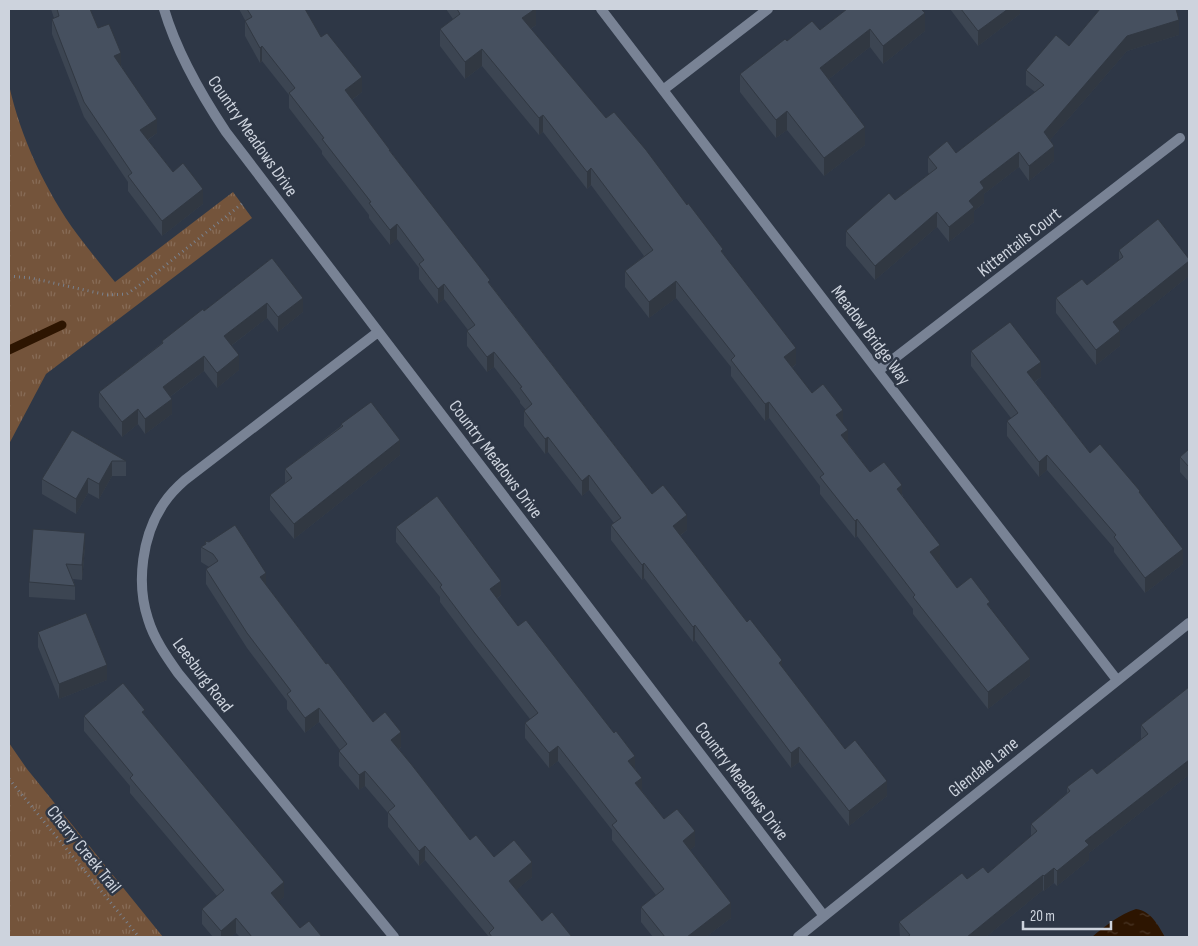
<svg xmlns="http://www.w3.org/2000/svg" width="1198" height="946" viewBox="0 0 1198 946" font-family="'Sofia Sans Condensed',sans-serif">
	<defs>
		<pattern id="grass-tufts" width="24" height="20" patternUnits="userSpaceOnUse" patternTransform="scale(1.25)"><rect width="24" height="20" fill="#74543b"/><path d="M3 7l-1-3M5 7V3M7 7l1-3M15 17l-1-3M17 17v-4M19 17l1-3" fill="none" stroke="#876c57"/></pattern>
		<pattern id="water-ripples" width="26" height="14" patternUnits="userSpaceOnUse" patternTransform="scale(1.25)"><rect width="26" height="14" fill="#2d1501"/><path d="M2 4q2-2 4 0t4 0M15 11q2-2 4 0t4 0" fill="none" stroke="#4a3626"/></pattern>
	</defs>
	<rect width="100%" height="100%" fill="#2e3746"/>
	<path fill="url(#grass-tufts)" d="M9,85C20,136 46,192 77,234C89,250 102,266 115,282L233,192L252,218L46,374L9,444Z
		M9,743L27,769L163,937H9Z"/>
	<path fill="url(#water-ripples)" d="M1136,909C1151,911 1158,925 1165,937H1092C1105,926 1120,914 1136,909Z"/>
	<g fill="none" stroke-linecap="round" stroke-linejoin="round">
		<path stroke="#2d1501" stroke-width="9" d="M9,350L62,325"/>
		<path stroke="#7a828e" stroke-width="3" stroke-dasharray="1 4" stroke-linecap="butt" d="M9,276L31,278L107,295L127,294L151,277L244,202
			M9,779L139,937"/>
		<path stroke="#798395" stroke-width="10" d="M164,9C177,53 200,93 226,132L824,916
			M601,9L878,371L1117,680
			M663,90L768,9
			M378,332L185,480C177,487 170,494 164,503C142,535 136,583 148,619C154,639 166,656 178,673L394,937
			M878,371L1180,138
			M798,937L1189,623"/>
	</g>
	<path fill="#3c4552" d="M51,9H90L98,28L121,65L157,133L148,140L173,172L203,204L162,236L128,191V182L84,117L52,34V19L54,18Z
		M239,9H305L321,37L362,92L352,100L490,284L652,494L687,530L680,536L845,749L887,796L849,826L799,762L791,768L695,640L693,642L644,578L642,580L611,540V525L614,523L589,490L582,496L548,452L545,454L524,426V411L526,410L520,403V401L494,367L487,372L467,346V331L468,330L444,299L438,304L419,279V268L397,239L390,245L369,218V215L322,154V151L289,108V95L262,61L260,63L245,36V20Z
		M446,9H536V25L531,29L606,118L723,253L796,364L792,368L812,393L843,423L848,443L870,472L902,494L940,561L938,563L957,588L990,607L1030,676L988,709L913,614V609L857,536L855,538L820,494V486L769,418L765,421L731,376V367L676,298L649,318L625,287V271L644,256L591,185L587,189L543,132L539,135L482,66L465,79L440,46V29L453,19Z
		M847,9L925,31L883,64L870,47L829,79L865,145L824,176L787,130L776,138L740,92V74L787,41L820,30Z
		M950,9H1020V14L978,46Z
		M1098,9H1176L1179,35L1127,51L1050,140L1054,161L1029,181L1019,167L984,194V203L974,211V222L949,242L937,227L875,280L846,246V231L895,200L929,174L928,172V157L956,153L1035,92L1026,85V70L1069,46L1099,10Z
		M1119,250L1189,259V276L1120,331V346L1096,365L1056,313V298L1087,285L1119,260Z
		M272,258L303,312L278,332L267,318L231,346L239,370L217,388L204,371L170,397L172,414L145,434L138,424L122,437L99,407V392L162,343V341L204,311Z
		M971,351L1041,377L1035,382L1090,453L1140,493L1183,564L1145,593L1114,552V548L1047,470L1039,477L1007,436V421L1011,418L971,366Z
		M341,424L400,455L294,539L270,510V495L285,483V469L341,426Z
		M72,430L126,461V476H112L99,499L88,493L76,514L42,494V479Z
		M1189,449V482L1180,472V457Z
		M396,527L501,595L497,599L518,626L635,768L642,791L664,819L695,846L690,850L731,918L706,937H653L641,922V907L656,895L612,840V830L558,761L549,768L525,738V723L530,719L474,647L440,602V597L396,542Z
		M205,541L266,585L326,664L373,722L401,747L399,749L470,840L494,857L532,877L516,890L542,921L572,937H489L425,860L419,866L388,827V813L365,786L359,790L339,766V751L340,750L319,722L305,733L287,709V701L247,648L206,584V569L209,567L201,562V547L205,545Z
		M85,548L82,580L73,579L75,586V600L29,597V582Z
		M38,632L107,680L59,699L38,647Z
		M1189,687V775L1089,853V860L1057,886L1054,883L1044,891L1043,890L986,937H900L899,922L967,879L988,873L1031,836V824L1067,793V787L1097,774L1141,739V725Z
		M145,715L284,897L278,902L300,928L322,937H240L236,933L231,937H213L202,924V909L217,896L130,793V786L84,731V716Z"/>
	<path fill="#313842" d="M535,9H536V25L522,35V18Z
		M1008,9H1020V14L978,46V31Z
		M925,13V31L883,64V46Z
		M1179,20V35L1127,51L1044,147V132L1127,36Z
		M870,29V47L820,86V68Z
		M262,46V61L260,63V48Z
		M482,49V66L465,79V62Z
		M121,53V68L114,56Z
		M362,77V92L345,105V90Z
		M787,111V130L776,138V120Z
		M543,115V132L539,135V118Z
		M157,119V133L140,145V130Z
		M865,127V145L824,176V158Z
		M1054,146V161L1029,181V166Z
		M1019,152V167L984,194V203L974,211V222L949,242V227L980,182Z
		M591,168V185L587,189V172Z
		M203,189V204L162,236V221Z
		M937,212V227L875,280V266Z
		M397,224V239L390,245V230Z
		M1189,261V276L1119,332L1120,331V346L1096,365V350L1113,322Z
		M676,281V298L649,318V302Z
		M444,284V299L438,304V289Z
		M303,298V312L278,332V317Z
		M267,303V318L224,351V336Z
		M796,348V364L784,374V357Z
		M494,352V367L487,372V357Z
		M239,355V370L217,388V373Z
		M204,356V371L163,402V387Z
		M1041,362V377L1027,387V372Z
		M172,399V414L145,434V419Z
		M769,402V418L765,421V404Z
		M138,409V424L122,437V422Z
		M843,410V427L836,415Z
		M848,430V447L841,435Z
		M548,437V452L545,454V439Z
		M400,440V455L294,539V524Z
		M1047,455V470L1039,477V462Z
		M112,461V476L99,499V484Z
		M589,475V490L582,496V481Z
		M88,478V493L76,514V499Z
		M902,485V502L897,489Z
		M687,515V530L673,541V526Z
		M857,519V536L855,538V521Z
		M85,533V548L82,580V565Z
		M940,545V561L930,569V552Z
		M1183,549V564L1145,593V578Z
		M644,563V578L642,580V565Z
		M266,573V587L260,577Z
		M501,581V595L490,604V589Z
		M695,625V640L693,642V627Z
		M1030,659V676L988,709V692Z
		M782,660V675L779,663Z
		M107,665V680L59,699V684Z
		M319,708V722L305,733V718Z
		M401,732V747L391,755V740Z
		M558,746V761L549,768V753Z
		M799,747V762L791,768V753Z
		M635,756V771L628,761Z
		M1189,760V775L1089,853V860L1057,886V871L1085,841Z
		M365,771V786L359,790V775Z
		M642,778V792L635,783Z
		M887,781V796L849,826V811Z
		M695,831V846L683,856V841Z
		M425,846V860L419,866V851Z
		M532,862V877L509,896V881Z
		M1054,868V883L1044,891V876Z
		M1043,875V890L986,937H967Z
		M284,882V897L271,908V893Z
		M731,903V918L706,937H687Z
		M236,918V933L231,937H221V931Z"/>
	<path fill="#46505f" stroke="#313842" d="M57,9H90L98,28L109,24L121,53L114,56L157,119L140,130L173,172L183,163L203,189L162,221L128,176L132,173L84,102L52,19L59,16Z
		M247,9H305L321,37L327,33L362,77L345,90L390,150H389L490,280L488,282L652,494L663,485L687,515L673,526L747,622L750,619L782,660L779,663L845,749L855,740L887,781L849,811L799,747L791,753L695,625L693,627L644,563L642,565L611,525L621,518L589,475L582,481L548,437L545,439L524,411L532,404L520,388L522,387L494,352L487,357L467,331L475,325L444,284L438,289L419,264L424,260L397,224L390,230L369,203L371,202L322,139L324,138L289,93L295,88L262,46L260,48L245,21L252,17Z
		M457,9H535L522,18L606,118L614,112L646,150L687,205L688,203L723,249L721,251L796,348L784,357L812,393L823,384L843,410L836,415L848,430L841,435L870,472L884,462L902,485L897,489L940,545L930,552L957,588L971,577L990,602L987,604L1030,659L988,692L913,597L915,595L857,519L855,521L820,477L824,474L769,402L765,404L731,360L735,356L676,281L649,302L625,271L653,250L591,168L587,172L543,115L539,118L482,49L465,62L440,29L460,14Z
		M847,9H921L925,13L883,46L870,29L820,68L865,127L824,158L787,111L776,120L740,74L785,39L787,41L812,21L820,30Z
		M961,9H1008L978,31Z
		M1100,9H1176L1179,20L1127,36L1044,132L1054,146L1029,166L1019,152L980,182L984,188L969,201L974,207L949,227L937,212L875,266L846,231L889,193L895,200L937,168L928,157L947,141L956,153L1044,85L1026,70L1056,35L1069,46Z
		M1158,219L1189,259V261L1113,322L1120,331L1096,350L1056,298L1082,279L1087,285L1123,257L1119,250Z
		M272,258L303,298L278,317L267,303L224,336L239,355L217,373L204,356L163,387L172,399L145,419L138,409L122,422L99,392L163,343L162,341L203,309L204,311Z
		M1010,322L1041,362L1027,372L1090,453L1100,444L1140,491L1139,492L1183,549L1145,578L1114,537L1116,535L1047,455L1039,462L1007,421L1018,413L971,351Z
		M371,402L400,440L294,524L270,495L292,478L285,469L343,426L341,424Z
		M72,430L126,461H112L99,484L88,478L76,499L42,479Z
		M1189,449V467L1180,457Z
		M437,496L501,581L490,589L518,626L526,620L614,733L616,731L635,756L628,761L642,778L635,783L664,819L677,809L695,831L683,841L731,903L687,937H665L641,907L664,889L612,825L617,821L558,746L549,753L525,723L538,713L474,632L440,587L442,585L396,527Z
		M235,525L266,573L260,577L326,664L328,663L373,722L385,712L401,732L391,740L411,764L470,840L476,835L494,857L514,840L532,862L509,881L542,921L552,912L572,937H492L489,933L494,928L425,846L419,851L388,812L395,806L365,771L359,775L339,751L347,744L319,708L305,718L287,694L291,691L247,633L206,569L218,561L213,554L201,547L206,544L205,541L209,542Z
		M33,529L85,533L82,565L66,564L75,586L29,582Z
		M86,613L107,665L59,684L38,632Z
		M123,683L145,710L142,712L284,882L271,893L300,928L309,921L322,937H252L236,918L221,931L202,909L224,890L130,778L133,775L84,716Z
		M1189,687V760L1085,841L1089,845L1057,871L1054,868L1044,876L1043,875L967,937H907L910,935L899,922L962,873L967,879L983,867L988,873L1037,831L1031,824L1070,791L1067,787L1092,768L1097,774L1148,734L1141,725Z"/>
	<g text-anchor="middle" stroke-width="5" stroke-linejoin="round" paint-order="stroke">
		<g font-size="18" fill="#cdd3dd" stroke="#2e3746">
			<text transform="translate(253 136) rotate(55)" y="6">Country Meadows Drive</text>
			<text transform="translate(1019 242) rotate(-38)" y="6">Kittentails Court</text>
			<text transform="translate(871 335) rotate(53)" y="6">Meadow Bridge Way</text>
			<text transform="translate(496 459) rotate(53)" y="6">Country Meadows Drive</text>
			<text transform="translate(203 675) rotate(53)" y="6">Leesburg Road</text>
			<text transform="translate(983 767) rotate(-39)" y="6">Glendale Lane</text>
			<text transform="translate(742 781) rotate(53)" y="6">Country Meadows Drive</text>
			<text transform="translate(84 849) rotate(51)" y="6">Cherry Creek Trail</text>
		</g>
	</g>
	<rect width="1198" height="946" fill="none" stroke="#cdd3dd" stroke-width="20"/>
	<path d="M1023 921v8h88v-8" fill="none" stroke="#cdd3dd" stroke-width="2.5"/>
	<text x="1030" y="921" font-size="15" fill="#cdd3dd" stroke="#2e3746" stroke-width="4" paint-order="stroke">20 m</text>
</svg>
